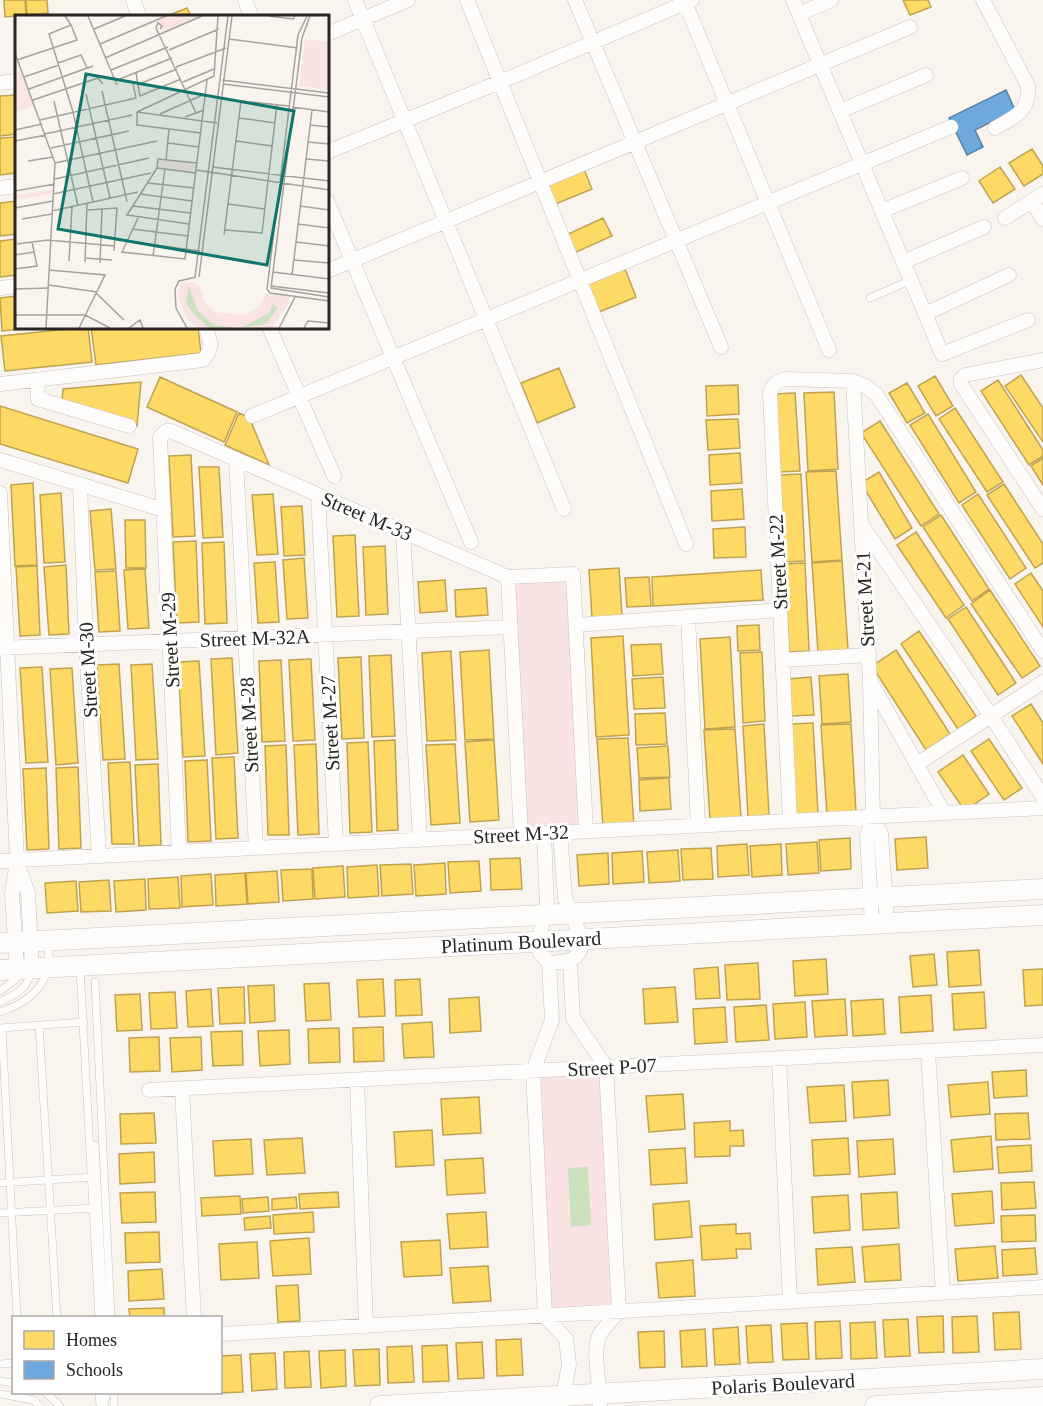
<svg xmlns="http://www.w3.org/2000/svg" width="1043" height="1406" viewBox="0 0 1043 1406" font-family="Georgia,serif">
	<rect width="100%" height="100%" fill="#f9f4ee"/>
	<path fill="#fae4e3" d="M573,574L586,831L521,835L508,577Z
		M606,1067L619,1311L545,1316L533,1071Z"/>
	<path fill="#cce1be" d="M588,1167L591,1225L571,1227L568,1168Z"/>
	<path fill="#ffd966" stroke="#bfa352" stroke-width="1.5" d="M4,0H25L26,15L5,17Z
		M26,0H47L48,13L27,15Z
		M903,0H928L931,7L910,15Z
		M187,8L191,16H167Z
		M16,95V134L0,136V96Z
		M16,137V173L0,175V138Z
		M1032,149L1043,166V174L1024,186L1009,163Z
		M1000,167L1015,189L993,203L979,181Z
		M584,169L592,189L553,205L545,185Z
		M16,201V234L0,236V203Z
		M603,218L612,236L574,253L566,235Z
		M16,239V275L0,277V241Z
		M625,269L636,297L599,312L588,284Z
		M16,296V327H42L2,331L0,298Z
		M88,327L92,362L5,371L1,336Z
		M91,327H198L201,353L96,365Z
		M559,368L575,407L537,423L521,383Z
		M1021,375L1043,408V442L1005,386Z
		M935,376L953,406L936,416L918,386Z
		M160,377L237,412L224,442L147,407Z
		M998,380L1043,450V456L1029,465L981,391Z
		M141,382L137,426L62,401L63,389Z
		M907,383L925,413L907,423L889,393Z
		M738,385L739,414L707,416L706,386Z
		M834,392L838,469L808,471L804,393Z
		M795,393L800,471L779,472L775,394Z
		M0,406L138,449L128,483L0,444Z
		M955,408L1003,482L987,492L939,419Z
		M239,413L249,417L269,465L225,445Z
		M928,414L976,492L959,503L910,425Z
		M738,419L740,448L708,450L706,420Z
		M880,421L939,514L921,526L861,433Z
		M740,453L742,483L710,485L709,455Z
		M191,455L195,536L173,537L169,456Z
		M1043,458V485L1031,466Z
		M199,467H219L223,537L203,538Z
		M836,471L842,560L812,562L806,472Z
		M879,472L912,528L895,539L861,483Z
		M801,474L805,561L784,562L780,475Z
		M33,483L37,565L15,566L11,485Z
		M1004,484L1043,544V563L1035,568L987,495Z
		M742,489L744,519L712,521L711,491Z
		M61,493L65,562L44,563L40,495Z
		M273,494L278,554L257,555L252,495Z
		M978,494L1026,568L1010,579L962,505Z
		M302,506L305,555L284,556L281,507Z
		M111,509L116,569L95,570L90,511Z
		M941,515L989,589L972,601L923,527Z
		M125,520H145L146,568H126Z
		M745,527L746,557L714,558L713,529Z
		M916,532L964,605L946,618L897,545Z
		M355,535L359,616L337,617L333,536Z
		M196,541L199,622L177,623L173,542Z
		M224,542L227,623L205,624L202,543Z
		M385,546L388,614L366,615L363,547Z
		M304,558L308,618L287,619L283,560Z
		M842,561L848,650L818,652L812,563Z
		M275,562L279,622L258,623L254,563Z
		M805,563L809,651L789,652L785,564Z
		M66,565L69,634L49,635L44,567Z
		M37,566L40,635L20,636L16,567Z
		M619,568L622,616L592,618L589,570Z
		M145,569L149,628L128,629L124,570Z
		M761,570L763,600L653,606L652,577Z
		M116,571L120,631L99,632L95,572Z
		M1031,573L1043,591V627L1015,584Z
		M649,577L651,606L627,607L625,578Z
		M445,580L447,611L420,613L418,582Z
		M486,588L488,615L456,617L455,590Z
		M990,590L1040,666L1022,678L971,604Z
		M966,607L1016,683L998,695L948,619Z
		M759,625L760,650L738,651L737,626Z
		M919,631L976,716L958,729L901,644Z
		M623,636L629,735L596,737L591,638Z
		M730,637L735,727L705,729L700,639Z
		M661,644L663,674L633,676L631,645Z
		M489,650L494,739L465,740L460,652Z
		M896,650L950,734L926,750L872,666Z
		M451,651L456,740L427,741L422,653Z
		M762,652L765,721L743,723L740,653Z
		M391,655L395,736L372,737L369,656Z
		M361,657L364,738L342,739L338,658Z
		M232,658L238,753L216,755L211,659Z
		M311,659L315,740L293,741L289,660Z
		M281,660L285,741L262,742L259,661Z
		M199,661L205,756L183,757L178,662Z
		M119,664L125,759L103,760L97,665Z
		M152,664L158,759L136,760L131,665Z
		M42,667L48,762L26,763L20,668Z
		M72,668L78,763L56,765L50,669Z
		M848,674L851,722L822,724L819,676Z
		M663,677L665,708L634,709L632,679Z
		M811,677L814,715L790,716L788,679Z
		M1031,704L1043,723V764L1012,716Z
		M665,713L667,744L636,745L635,714Z
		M813,723L818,814L796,815L791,724Z
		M764,724L769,815L748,817L743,726Z
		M851,724L856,813L827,815L821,725Z
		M735,729L741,817L710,819L704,730Z
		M628,738L634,826L603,827L597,739Z
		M989,739L1022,788L1004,800L971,751Z
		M395,740L398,830L377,831L374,741Z
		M494,740L499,820L470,822L465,742Z
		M368,742L372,832L350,833L347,743Z
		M316,744L319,834L298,835L294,745Z
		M455,744L460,823L431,825L426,745Z
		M286,745L289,835H268L265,746Z
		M668,746L670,777L639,778L637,748Z
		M963,755L989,794L965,811L938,772Z
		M234,757L238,838L216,839L212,758Z
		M207,760L211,841L188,842L185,761Z
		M130,762L134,844H112L108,763Z
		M158,764L161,845L139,846L135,765Z
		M78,767L81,848L59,849L56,768Z
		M46,768L49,849L27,850L23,769Z
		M669,778L671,809L640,811L639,780Z
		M926,837L928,868L897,870L895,839Z
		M850,838L851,869L821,871L819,840Z
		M817,842L819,873L788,875L786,844Z
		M747,844L749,875L718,877L717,846Z
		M781,844L782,875L752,877L750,846Z
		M711,848L713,879L683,880L681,849Z
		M678,850L680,881L649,883L647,852Z
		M642,851L644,882L613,884L612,853Z
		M608,853L609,884L579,886L577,855Z
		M520,858L522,889L491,890L490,859Z
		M479,861L481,891L450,893L448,862Z
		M445,863L446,894L416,896L414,865Z
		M411,864L413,894L382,896L380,865Z
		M377,865L379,896L348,898L347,867Z
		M343,866L345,897L315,899L313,868Z
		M312,869L313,899L283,901L281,870Z
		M277,871L279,902L248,904L246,873Z
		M245,873L247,904L216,906L215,875Z
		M211,874L213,905L182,907L181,876Z
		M178,877L180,908L149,909L148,879Z
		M145,879L146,910L116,912L114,881Z
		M109,880L111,911L81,912L79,882Z
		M76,881L78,911L47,913L45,883Z
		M979,950L981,985L949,987L947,952Z
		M934,954L937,985L913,987L910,956Z
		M826,959L828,994L795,996L793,961Z
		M758,963L760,999L727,1000L725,965Z
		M718,967L720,998L696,999L694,969Z
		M1043,969V1005L1025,1006L1023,970Z
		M383,979L385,1016L359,1017L357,980Z
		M420,979L422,1015L396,1016L395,980Z
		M329,983L331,1020L306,1021L304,984Z
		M274,985L275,1021L250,1023L248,986Z
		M244,987L245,1023L220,1024L218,988Z
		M675,987L678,1022L645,1024L643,989Z
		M211,989L213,1026L188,1027L186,991Z
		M175,992L177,1028L151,1029L149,993Z
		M984,992L986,1028L954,1030L952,994Z
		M140,994L142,1030L117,1031L115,995Z
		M931,995L933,1031L901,1033L899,997Z
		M479,997L481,1031L450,1033L449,999Z
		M845,999L847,1035L815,1037L812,1001Z
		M883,999L885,1034L853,1036L851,1001Z
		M805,1002L807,1037L775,1039L773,1004Z
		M766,1005L769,1040L736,1042L734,1007Z
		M725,1007L727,1042L695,1044L693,1009Z
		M432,1022L434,1057L404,1058L402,1024Z
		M383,1027L384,1061L354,1062L353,1028Z
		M339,1028L340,1062L309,1063L308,1029Z
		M289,1030L290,1064L260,1066L258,1031Z
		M242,1031L243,1065L213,1066L211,1032Z
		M159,1037L160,1071L130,1072L129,1038Z
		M201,1037L202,1070L172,1072L170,1038Z
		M1026,1070L1027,1096L994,1098L992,1072Z
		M888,1080L890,1115L854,1118L852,1082Z
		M988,1082L990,1114L951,1117L948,1085Z
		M844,1085L846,1121L810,1123L807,1087Z
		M683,1094L685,1129L649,1132L646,1096Z
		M479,1097L481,1133L443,1135L441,1099Z
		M154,1113L156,1143L121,1144L120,1114Z
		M1028,1113L1030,1139L996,1140L995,1114Z
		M730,1121V1131L743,1130L744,1146H730V1156L695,1157L694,1123Z
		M432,1130L434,1165L396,1167L394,1132Z
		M991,1136L993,1169L954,1172L951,1140Z
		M302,1138L305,1173L267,1175L264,1140Z
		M848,1138L850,1174L814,1176L812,1140Z
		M251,1139L253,1174L215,1176L213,1141Z
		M893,1139L895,1174L859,1177L857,1141Z
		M1031,1145L1032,1171L999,1173L997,1147Z
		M685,1148L687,1183L651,1185L649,1150Z
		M154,1152L155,1182L120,1184L119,1154Z
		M483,1158L485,1193L447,1195L445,1160Z
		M1034,1182L1036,1208L1002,1210L1001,1183Z
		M992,1191L994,1223L955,1226L952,1194Z
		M155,1192L156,1222L122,1223L120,1193Z
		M338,1192L339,1207L300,1209L299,1194Z
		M897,1192L899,1228L863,1230L861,1194Z
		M848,1195L850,1230L814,1233L812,1197Z
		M240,1196L241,1214L202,1216L201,1198Z
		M268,1197L269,1211L243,1213L242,1199Z
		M296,1197L297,1208L272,1210V1199Z
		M689,1201L692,1237L655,1240L653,1204Z
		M313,1212L314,1232L274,1234L273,1215Z
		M486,1212L488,1247L450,1249L447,1214Z
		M1035,1215L1036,1241L1002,1242L1001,1216Z
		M270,1216L271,1228L245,1230L244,1218Z
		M736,1224V1234L750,1233L751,1249H736L737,1258L702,1260L700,1226Z
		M159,1232L160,1262L126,1263L125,1233Z
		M309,1238L311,1274L273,1276L270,1241Z
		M440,1240L442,1275L404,1277L401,1242Z
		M257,1242L259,1278L221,1280L219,1244Z
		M899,1244L901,1280L865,1282L862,1247Z
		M995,1246L998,1278L958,1281L955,1249Z
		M852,1247L855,1282L818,1285L816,1249Z
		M1035,1248L1037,1274L1003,1276L1002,1250Z
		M693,1260L695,1296L659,1298L656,1263Z
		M488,1266L491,1301L453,1303L450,1268Z
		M162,1269L164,1299L129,1301L128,1271Z
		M298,1285L300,1321L278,1322L276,1286Z
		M164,1308V1318H130L129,1309Z
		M1019,1312L1021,1349L995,1350L993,1313Z
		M943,1316L944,1352L919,1353L917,1317Z
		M977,1316L979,1352L953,1353L952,1317Z
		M908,1319L910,1356L885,1357L883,1320Z
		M840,1321L842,1358L816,1359L815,1322Z
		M875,1322L877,1358L851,1359L850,1323Z
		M807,1323L809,1359L783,1360L781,1324Z
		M771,1325L773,1362L748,1363L746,1326Z
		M738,1327L740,1364L715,1365L713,1329Z
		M705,1329L707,1366L682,1367L680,1331Z
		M664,1331L665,1367L640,1368L638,1332Z
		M521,1339L523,1375L497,1376L496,1340Z
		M482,1342L484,1378L458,1379L456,1343Z
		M447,1345L449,1381L423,1382L422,1346Z
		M412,1346L414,1382L388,1383L387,1347Z
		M379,1349L380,1385L355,1386L353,1350Z
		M345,1350L346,1386L321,1388L319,1351Z
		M309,1351L311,1387L285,1388L284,1352Z
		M275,1353L277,1389L252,1391L250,1354Z
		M241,1355L243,1392L217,1393L220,1392V1356Z"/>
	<path fill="#6fa8dc" stroke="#5a81a4" stroke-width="1.5" d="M1006,90L1015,110L975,130L983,147L967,155L949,118Z"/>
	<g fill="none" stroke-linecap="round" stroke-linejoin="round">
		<defs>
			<path id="lane" d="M870,298L911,280
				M80,968L99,1318
				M95,982L111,1318
				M0,991L16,979L17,972
				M0,1002C18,993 26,990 32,970
				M0,1012C22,1005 42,992 48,968C50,961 48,951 48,943
				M39,1025L57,1318
				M0,1028L84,1022
				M2,1028L17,1318
				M95,1145L104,1318
				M0,1183L93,1177
				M0,1213L96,1208
				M0,1364L14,1363
				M0,1381L14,1383
				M45,1392L60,1406
				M99,1392L100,1406
				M114,1392V1406
				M0,1394L33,1400L40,1406
				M104,1406L107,1392"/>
			<path id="street" d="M133,0L139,16
				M245,0L251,16
				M355,0L564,509
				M467,0L686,544
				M575,0L721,347
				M684,0L829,350
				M793,0L942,354L1028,320
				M983,0L1028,86C1030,111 1015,117 995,128
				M799,14L831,0
				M327,34L408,0
				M0,83L16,81
				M840,111L926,75
				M327,152L500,82L692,0
				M0,188L16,186
				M327,201L471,542
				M1032,201L1043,219
				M882,211L962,178
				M1005,218L1043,194
				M903,262L984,227
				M327,271L910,27
				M0,288L16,286
				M925,314L1009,275
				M269,327L334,476
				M1043,360L965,375L961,379V384L1043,509
				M37,380L38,399L129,426
				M853,381L870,681L873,817L867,836L872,924
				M0,384L203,360C214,347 211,342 205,327
				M252,416L951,127
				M236,459L256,848
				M0,460L164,510
				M80,484L86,645L99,856
				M0,493L17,860L12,894L17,969
				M318,495L336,844
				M861,524L991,716L1043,797
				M403,532L420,840
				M508,577L521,835
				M688,616L698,825
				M576,625L780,610
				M0,648L511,627
				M783,660L869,655
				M872,684L944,813
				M917,764L1043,682
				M873,817L881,834L887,923
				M790,821L770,393C773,384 776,382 785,379L853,381L865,386L876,394L1043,651
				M544,833L547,906L538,942L540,953L549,963C567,962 582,961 582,939L565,898L560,833
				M179,852L160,437L166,431H171L508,577L573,574L586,831
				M0,861L1043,808
				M18,865L28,893L32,968
				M570,962L573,1018L606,1067L619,1311C613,1319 605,1326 600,1334C591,1350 601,1387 600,1406
				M549,963L552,1020L533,1071L545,1316L566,1339L569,1365L561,1406
				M928,1051L943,1293
				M779,1058L790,1302
				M357,1080L366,1326
				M182,1089L194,1318
				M149,1090L1043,1045
				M220,1334L1043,1287"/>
			<path id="secondary" d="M0,943L1043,889
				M0,970L1043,915
				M380,1406L1043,1369
				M875,1406L1043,1397"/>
		</defs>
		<use href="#lane" stroke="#c7c3be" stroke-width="8"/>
		<use href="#street" stroke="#c7c3be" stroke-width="15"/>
		<use href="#secondary" stroke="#c7c3be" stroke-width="21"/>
		<use href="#lane" stroke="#fefdfc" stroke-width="7"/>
		<use href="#street" stroke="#fefdfc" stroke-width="14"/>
		<use href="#secondary" stroke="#fefdfc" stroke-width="20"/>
	</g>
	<g text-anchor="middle" stroke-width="6" stroke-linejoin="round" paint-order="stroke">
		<g font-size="20" fill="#292622" stroke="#fff">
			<text transform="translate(367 516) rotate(23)" y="7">Street M-33</text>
			<text transform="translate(778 562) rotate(-93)" y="7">Street M-22</text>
			<text transform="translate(865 599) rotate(-93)" y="7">Street M-21</text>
			<text transform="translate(255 638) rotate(-2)" y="7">Street M-32A</text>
			<text transform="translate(170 640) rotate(-93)" y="7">Street M-29</text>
			<text transform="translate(88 670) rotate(-93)" y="7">Street M-30</text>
			<text transform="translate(330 723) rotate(-93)" y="7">Street M-27</text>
			<text transform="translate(249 725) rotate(-93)" y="7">Street M-28</text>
			<text transform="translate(521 834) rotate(-3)" y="7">Street M-32</text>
			<text transform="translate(521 942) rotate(-3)" y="7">Platinum Boulevard</text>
			<text transform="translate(612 1067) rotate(-3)" y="7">Street P-07</text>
			<text transform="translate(783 1384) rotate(-3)" y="7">Polaris Boulevard</text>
		</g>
	</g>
	<g transform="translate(15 15)">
		<rect width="314" height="314" fill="#f9f4ee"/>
		<path d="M151,1H187L147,18L142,5ZM290,24L313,27V75L284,71ZM5,56L19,91L0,97V57ZM143,144L182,148L181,158L142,153ZM38,174L37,179L0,185V180ZM179,267L185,272L190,288L200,297L230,300L246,290L251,278L274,281L273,289L257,313H181L171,302L163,282L166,268Z" fill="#fae4e3"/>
		<path d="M174,271L183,296L199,310L219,313H195L180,301L171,288ZM258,289L263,293L251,309L226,313L254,298Z" fill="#cce1be"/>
		<path fill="none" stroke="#a6a29c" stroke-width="1.5" d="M50,1L56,10L34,19L58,97L78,187M73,1L102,70M254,1L278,4L280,1M292,1L283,20L252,274L255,278L314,286M295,1L287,23L256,273L314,282M79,14L110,1M145,14L147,11L143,8L141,13L181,98M214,24L283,33M85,29L151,1M154,35L204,14M0,38L40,148L31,313M90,43L187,1M2,45L62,25L56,10M43,48L66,40L72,53M161,52L211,33M96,55L153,32M121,58L125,81L166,64M9,62L44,50M207,65L314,78M100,66L157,43M168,67L199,54M124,69L162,54M208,69L314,82M14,74L78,51M87,76L112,187M71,79L95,183M18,85L83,63L88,69M39,86L63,191M277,92L314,97M122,97L199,61L203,1M122,97L202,108M122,97V110L186,118M145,99L190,79M170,102L189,95M224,103L260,108M25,105L121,83L118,69M295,110L314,112M0,115L27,109M30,119L117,100M0,126L31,120M221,126L257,131M293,127L314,129M153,128L184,132M36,133L114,116M291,144L314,146M151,145L154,114M13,146L38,142M40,148L142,126M197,152L314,166M142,153L181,158M181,155L314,175M40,164L134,143M133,168L179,173M0,176L40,169M38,179L136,158M125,179L177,186M213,189L250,194M118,191L176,198M285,191L314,195M0,193L38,186M73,195L102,193L99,236M37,196L123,177M123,203L107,237L170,244L192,65M7,204L37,199M174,209L112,200L142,153L143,144L182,148M283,209L314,213M117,214L173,221M210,215L247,218L262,89M209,220L226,86L274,91M111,226L185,236M281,227L314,231M2,229L33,225L100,231M0,240L19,237M138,241L150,154M70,243L97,245M279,245L314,248M54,246L57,192M70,247L72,188M85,248L87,194M0,254L22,251L17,227M34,255L90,260L64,313M258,257L314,264M277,260L297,95M180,262L213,1M184,262L217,1M34,270L82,277M256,271L314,278M0,274L34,273M81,278L109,305M0,300H70L95,313M114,313L125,305L128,313M172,313L161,293L160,274L164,266L181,262M264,313L280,282M289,313L293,306L314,308"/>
		<path fill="#0f766e" fill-opacity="0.15" stroke="#0f766e" stroke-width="3" d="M71,59L279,96L252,250L43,214Z"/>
		<rect width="314" height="314" fill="none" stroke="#292622" stroke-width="3"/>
	</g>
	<rect x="12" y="1316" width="210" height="78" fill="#ffffff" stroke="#a9a8a7" stroke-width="1.5"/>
	<rect x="24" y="1331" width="30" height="18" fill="#ffd966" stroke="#a9a8a7" stroke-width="1.5"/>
	<text x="66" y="1346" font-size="18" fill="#292622">Homes</text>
	<rect x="24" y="1361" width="30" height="18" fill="#6fa8dc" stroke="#a9a8a7" stroke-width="1.5"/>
	<text x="66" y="1376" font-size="18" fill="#292622">Schools</text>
</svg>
